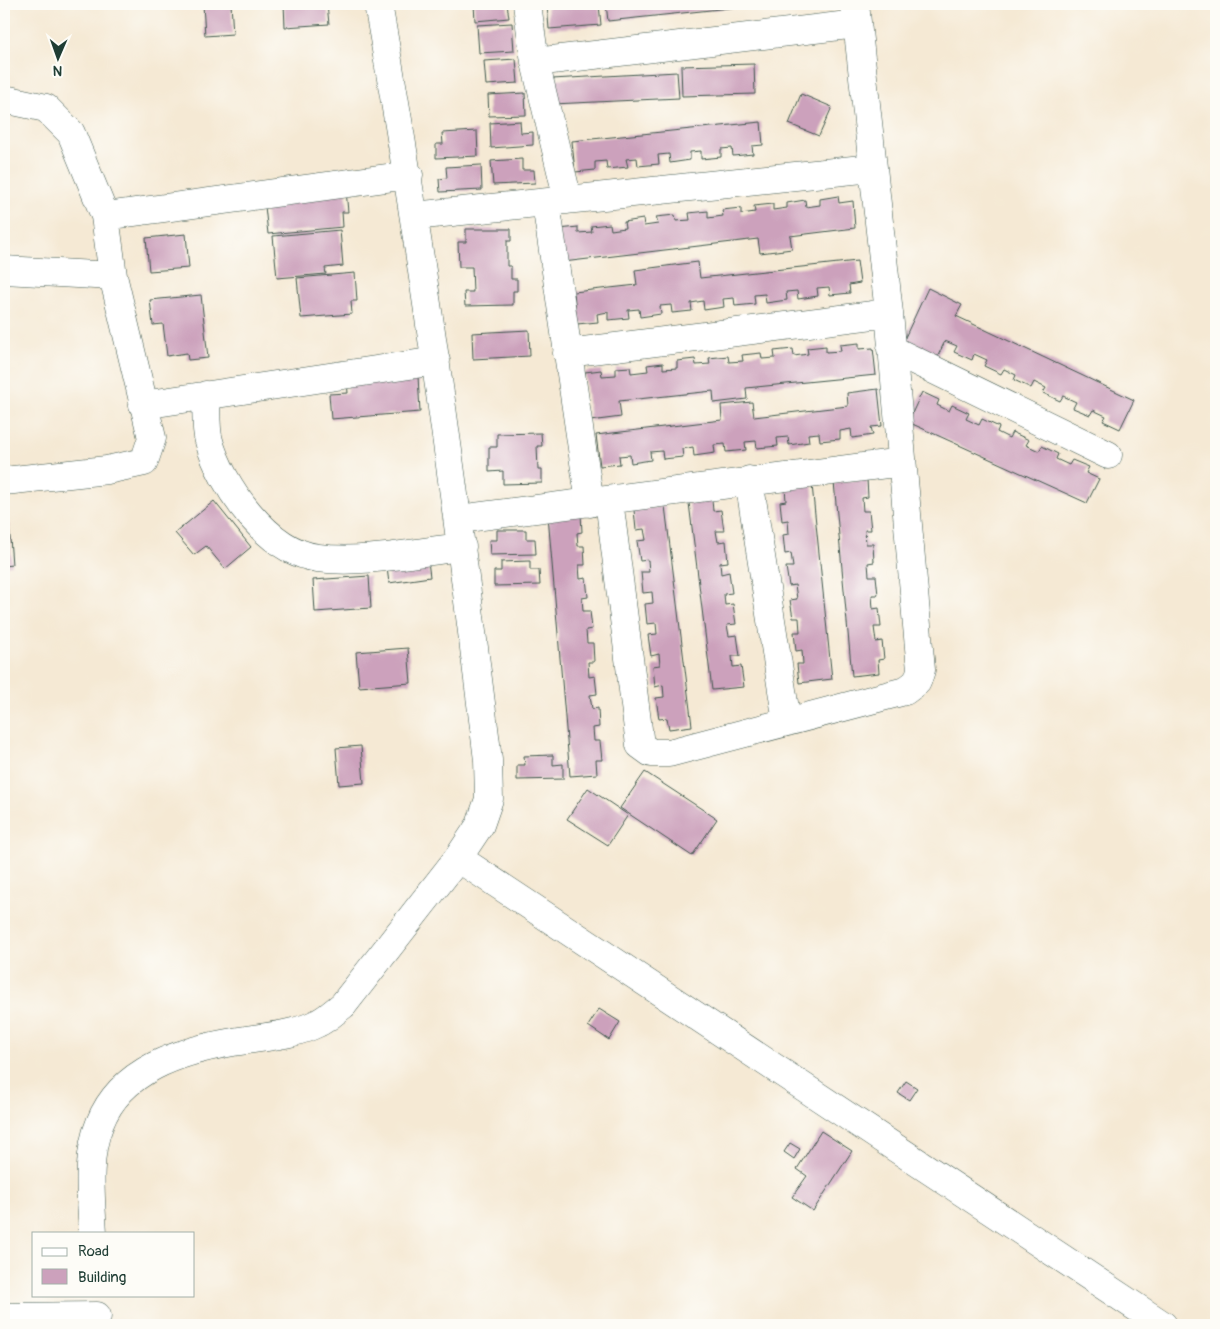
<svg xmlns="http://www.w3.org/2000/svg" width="1220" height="1329" viewBox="0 0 1220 1329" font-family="Pangolin,sans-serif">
	<rect width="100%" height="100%" fill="#fdfcf7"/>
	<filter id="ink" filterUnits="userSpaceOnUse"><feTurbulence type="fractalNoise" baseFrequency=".02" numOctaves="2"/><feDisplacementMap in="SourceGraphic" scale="10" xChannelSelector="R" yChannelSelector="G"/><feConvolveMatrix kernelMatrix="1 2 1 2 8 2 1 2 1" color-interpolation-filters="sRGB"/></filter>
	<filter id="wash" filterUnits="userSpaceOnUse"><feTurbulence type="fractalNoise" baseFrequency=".0096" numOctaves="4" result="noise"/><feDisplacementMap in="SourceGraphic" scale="20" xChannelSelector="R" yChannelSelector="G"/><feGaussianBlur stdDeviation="1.12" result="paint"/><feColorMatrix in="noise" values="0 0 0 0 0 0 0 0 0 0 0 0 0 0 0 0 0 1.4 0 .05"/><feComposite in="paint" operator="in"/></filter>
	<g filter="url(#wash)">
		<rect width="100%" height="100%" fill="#f5e9d4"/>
		<g id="blocks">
			<path fill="#cca1bc" d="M203,4H231L233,34L205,36Z
				M284,4H327L329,24L285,27Z
				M474,4H507L509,18L475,21Z
				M547,4H599L601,25L549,29Z
				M606,4H757V5L608,21Z
				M512,23L514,51L479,53L477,25Z
				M516,59L518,83L486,85L484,61Z
				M754,64L755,94L682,96L681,66Z
				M677,72L679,98L553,104L552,79Z
				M525,93L526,115L489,116L488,95Z
				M801,94L832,107L819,136L789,124Z
				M520,121L521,133L533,132V145L491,148L490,123Z
				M761,122L763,145L752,146L753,154L733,156L732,148L721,149V157L701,159V151L690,152V160L670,163L669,154L658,155L659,164L638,166L637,158L626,159L628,167L607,169L606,161L595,162V170L575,172L572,141Z
				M477,131L478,156L436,158V144H443L442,133Z
				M522,159V170H534L535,183L493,185L491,161Z
				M481,165L482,190L440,192L439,179L447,178L446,167Z
				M346,190L348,212H342L343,227L268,234L264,197Z
				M838,196L839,203L853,201L855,228L790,236L792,249L760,253L758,239L563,262L559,229L578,227V233L592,232L591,226L610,224L611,230L625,228L624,222L643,219L644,226L658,224L656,217L675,215L676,221L690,220L689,213L708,211V218L723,216L722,210L741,208V214L755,212L754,206L773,204V210L787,208V203L805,200L806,207L820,205V199Z
				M466,229H511V241H507V266H511V279H517V291H513V305L465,306L464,292H473L472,267H459L458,242H466Z
				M340,230L343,266L325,268L326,274L277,278L273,236Z
				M186,234L189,268L149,271L146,238Z
				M857,261L860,283L849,285L850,293L830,295L829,287L817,288L818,296L798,299L797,291L786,292L787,300L766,303L765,294L754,295L755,304L735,306L734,298L723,299L724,307L704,310L703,301L691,303L692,311L672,313L671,305L660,306L661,314L640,317L639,309L628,310L629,318L608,320V312L597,314L598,322L577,324L574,292L637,285L635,270L698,262L700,278Z
				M355,273L357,301H351L352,314L301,318L297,278Z
				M928,288L962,305L956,316L1134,400L1120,429L1103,421L1106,416L1093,410L1090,415L1073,408L1076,402L1063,396L1060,401L1043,393L1046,388L1034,382L1031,388L1014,380L1016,375L1004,369L1001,374L984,366L987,360L974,354L972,360L954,352L957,346L945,341L936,360L902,344Z
				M201,295L208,358L188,360L187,353L167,356L163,324L153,325L150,300Z
				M529,330L530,356L473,359L472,333Z
				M859,343V349L873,348L876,375L746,388L747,399L714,403L713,391L619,401L621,417L590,421L585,372L601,370L602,376L616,375V368L630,367L631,373L648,371L647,365L663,363V369L677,368V361L695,359L696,365L710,364L709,358L728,356L729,362L743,361L742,355L761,353L762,359L775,358L774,351L793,349L794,356L808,354L807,348L826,346V352L841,351L840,345Z
				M418,376L420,412L331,419L329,394L348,393L347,381Z
				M878,389L882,426L871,427L873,435L852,438L851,429L840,431V439L820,441L819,433L808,434L809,442L789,445L788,437L777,438L778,446L757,448L756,441L745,442L746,450L726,452L725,444L714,445L715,453L694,456L693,447L682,449L683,457L663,459L662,451L650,452L651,460L631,463L630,455L619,456L620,464L600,466L596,435L722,420L721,405L752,402L754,417L848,406L847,393Z
				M922,392L939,400L937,405L949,411L952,405L969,413L966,419L979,425L982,419L999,427L997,432L1009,438L1012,432L1029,440L1026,445L1039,451L1042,446L1058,454L1056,459L1069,465L1072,460L1089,467L1086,473L1099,479L1087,503L908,422Z
				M541,433L542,446H537L538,470H542V483L503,484V471L489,472V447H497V434Z
				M867,479L868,497L862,498L863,511H869L871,530H865L866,544H873L874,562L868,563L869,576H876L878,595H872L873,609L879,608L881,627H874L876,642L882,641L884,659L878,660L879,673L852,676L834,482Z
				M812,485L832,679L799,683L797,664H803L802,650L796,651L794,632H800L799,618H793L790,600L797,599L795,585L789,586L786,567H793L791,553L785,554L783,535L789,534L788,520L782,521L780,502L786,501L785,488Z
				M712,500L713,511L721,510L724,531H716L718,542L726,541L728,562L720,563L721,574L729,572L732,593L724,594L725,605L733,604L736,624L727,625L729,636L737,635L740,656H732L733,667L741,666L744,687L712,690L689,503Z
				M214,501L251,547L225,569L206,546L194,555L175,533Z
				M665,506L692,726L669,729L667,718L659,719L656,698L664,697L663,685L655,687L653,666L660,665L659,654L651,656L648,635L657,634L656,623L647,624L645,604L653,603L652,592L643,593L641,572H649L648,560L640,561L637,541L646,540L644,529L636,530L634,510Z
				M581,514L582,532L577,533L578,546H584L585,565H579L580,579L586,578L588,597L582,598L583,611H590L592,629L586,630L587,643H593L594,662H588L589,677L595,676L597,694L590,695L592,709L598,708L599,727L593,728L594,741H600L602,760H596L597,774L570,776L548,516Z
				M4,524H9L12,565L4,566Z
				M497,530H526V539H535L536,554L490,555L489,540H497Z
				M428,561L430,577L389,583L387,568Z
				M530,561V570H539L540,585L494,586V571H501V562Z
				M369,576L371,608L315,612L313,580Z
				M408,648L411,683L359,687L356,652Z
				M361,746L364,783L339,785L336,748Z
				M553,755V765L563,764V779L517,780V765H525L524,756Z
				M645,772L717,819L692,856L620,808Z
				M588,788L628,815L608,845L567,819Z
				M599,1009L620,1022L609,1040L588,1026Z
				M906,1081L917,1088L909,1100L898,1093Z
				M821,1131L852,1151L813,1211L792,1197L807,1176L797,1169Z
				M790,1143L800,1149L794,1159L784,1152Z"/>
		</g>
	</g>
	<g filter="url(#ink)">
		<use href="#blocks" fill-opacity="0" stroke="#3f574c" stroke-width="1"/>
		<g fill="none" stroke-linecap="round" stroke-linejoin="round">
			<defs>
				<path id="minor" d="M527,4L535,62L568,200
					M535,62L857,24
					M4,99L46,108L71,133L105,216L113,276L152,438L144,462L107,470L4,481
					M546,203L590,503
					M105,216L409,175
					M414,216L872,168
					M4,270L113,276
					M891,349L1108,455
					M567,353L889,313
					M206,395C207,410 205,427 209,441C221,485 268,552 318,558C363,564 416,552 462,547
					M143,405L436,361
					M749,480L787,722
					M609,500L640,745L651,753H669L905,691L917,682L921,670L889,313L855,4
					M459,519L902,462
					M458,858L1163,1325
					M93,1233C91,1198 86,1156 100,1123C121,1069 181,1051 233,1042C260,1037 293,1036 318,1023C327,1019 335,1011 343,1005L458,858L480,825L489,799L488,760C457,507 423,255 378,4
					M4,1317L97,1316"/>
			</defs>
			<use href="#minor" stroke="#3f574c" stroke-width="29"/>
			<use href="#minor" stroke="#fff" stroke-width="28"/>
		</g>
	</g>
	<rect width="1220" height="1329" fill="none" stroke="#fdfcf7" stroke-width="20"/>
	<rect x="32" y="1232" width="162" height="65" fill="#fdfcf7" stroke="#a4b0a9"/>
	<rect x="42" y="1248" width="25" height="8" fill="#ffffff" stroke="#a4b0a9"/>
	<text x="78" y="1256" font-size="15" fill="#1f3d34">Road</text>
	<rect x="42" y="1269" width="25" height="15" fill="#cca1bc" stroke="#a4b0a9"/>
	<text x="78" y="1282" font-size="15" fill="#1f3d34">Building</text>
	<g transform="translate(58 58) rotate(182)" stroke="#fdfcf7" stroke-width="4" paint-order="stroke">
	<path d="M0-4L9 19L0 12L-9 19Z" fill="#1f3d34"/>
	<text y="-8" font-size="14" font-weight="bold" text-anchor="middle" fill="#1f3d34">N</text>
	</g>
</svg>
